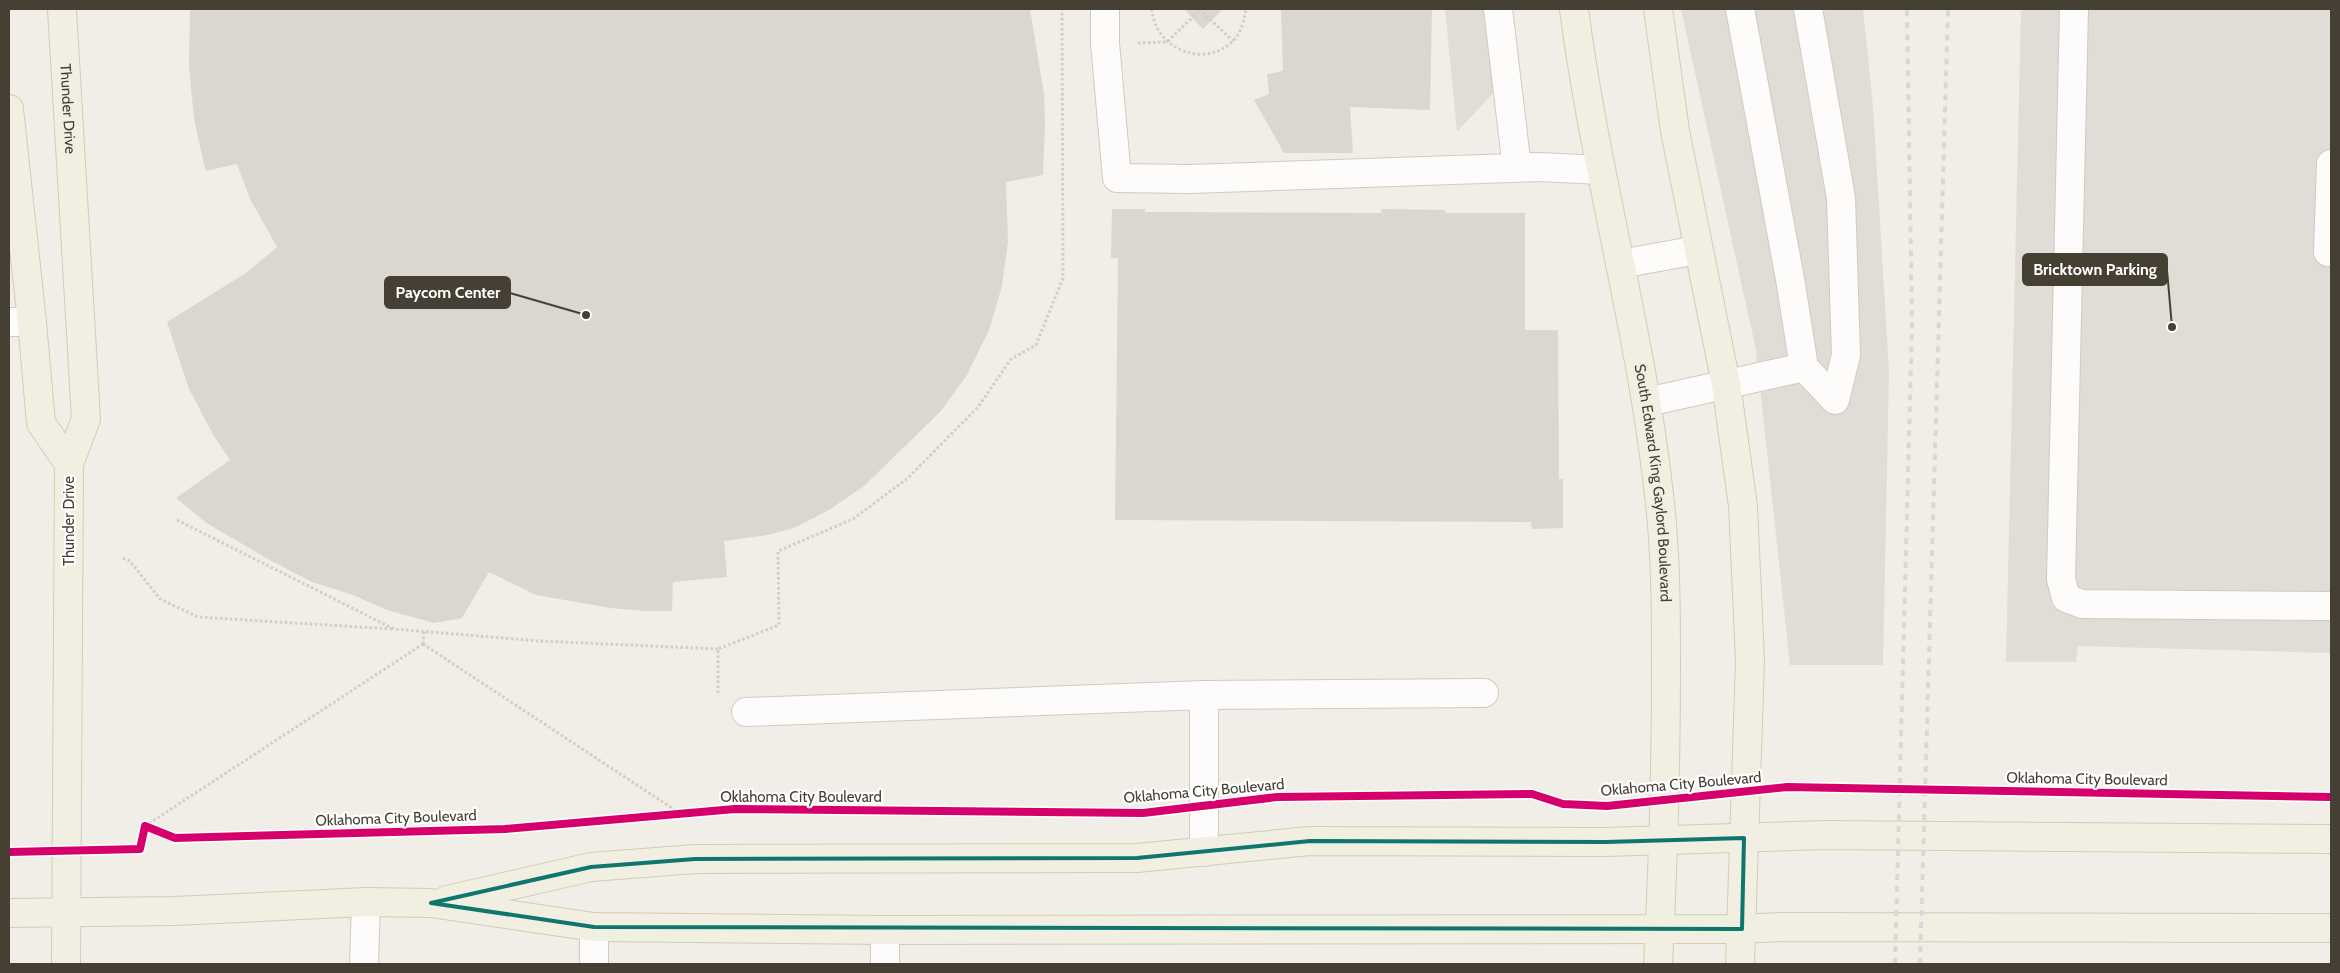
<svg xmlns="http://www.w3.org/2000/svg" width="2340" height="973" viewBox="0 0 2340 973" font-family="Cabin,sans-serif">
	<rect width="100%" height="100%" fill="#f0eee6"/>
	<path fill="#dfddd6" d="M1445,9H1484L1494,92L1457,132Z
		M1681,9H1863L1873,106L1889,371L1883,665H1790L1756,350Z
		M2021,9H2331V653L2078,646L2076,662H2006Z"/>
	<path fill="#d9d7cf" d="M190,9H1030L1044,94L1045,122L1043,175L1006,182L1008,242L1002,286L989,330L967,375L941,411L864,486L829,510L794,528L767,535L724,541L727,577L673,582L672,611H644L610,608L536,595L489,572L462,618L434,623L387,610L353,595L312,582L268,559L208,524L176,498L230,460L214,436L189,389L167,322L246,273L277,247L250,199L237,164L206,171L204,164L194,119L189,66Z
		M1184,9H1219L1221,11L1203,29Z
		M1281,9H1432L1430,110L1350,107L1353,153H1284L1254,100L1269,94L1267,74L1283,71Z
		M1112,209H1145V212L1381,213V209L1445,210L1446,213H1525V330H1558L1559,479H1563V528L1532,529L1531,522L1115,520L1118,258H1111Z"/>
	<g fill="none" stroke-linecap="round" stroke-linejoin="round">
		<defs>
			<path id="minor" d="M1105,9V43L1117,178L1190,179L1540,167L1600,170
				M1498,9L1517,168
				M1740,9L1790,279L1804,367L1835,400L1846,355L1841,198L1808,9
				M2074,9L2061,579L2066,598L2082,604L2331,606
				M2331,164L2328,252H2331
				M1620,264L1698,250
				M9,322H32
				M1647,402L1804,367
				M1204,695L1484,693
				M746,712L1204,695V852
				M885,930V964
				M364,964L366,902
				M594,964V927"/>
			<g id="major">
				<path id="s1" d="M62,9L86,419L69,464"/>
				<path id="s2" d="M1574,9C1595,172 1641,331 1659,495C1666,553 1666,611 1666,669C1666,768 1663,866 1658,964"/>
				<path d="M1658,9L1675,131L1726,384L1743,506L1750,660L1740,964"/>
				<path d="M9,109L32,322L41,423L69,464L66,964"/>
				<path d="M447,900L591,867L695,859L1137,858L1310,841L1606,842L1825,835L2331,839"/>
				<path d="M9,913L174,911L366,902L431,903L594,927L885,930L1742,929L1781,927L2331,928"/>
			</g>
		</defs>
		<use href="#minor" stroke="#cecbc4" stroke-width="30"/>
		<use href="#major" stroke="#d3ccb3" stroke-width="30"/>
		<path stroke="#d1cec9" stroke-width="3" stroke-dasharray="2.5 2.5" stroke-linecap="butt" d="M1152,9C1154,48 1204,70 1233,41C1242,32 1244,20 1246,9
			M1199,9L1233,41
			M1138,43L1167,42L1201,9
			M177,520L394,629L539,641L718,649
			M123,558L130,561L160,599L198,617L392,629
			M423,644L681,814
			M423,644L424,631
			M718,693V649L779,625L778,551L853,519L908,478L978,407L1011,359L1036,345L1063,278L1062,9
			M145,826L423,644"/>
		<use href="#minor" stroke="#fdfcfb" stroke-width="28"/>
		<use href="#major" stroke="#f1eee2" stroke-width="28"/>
		<path stroke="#d8d8d7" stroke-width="4" stroke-dasharray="6 6" stroke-linecap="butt" d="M1895,964L1912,325L1907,9
			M1920,964L1948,9"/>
		<defs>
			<path id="cycleway" d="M9,852L140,849L145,826L175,838L505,829L735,809L1143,813L1277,797L1532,794L1563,804L1607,806L1787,787L2331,797"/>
		</defs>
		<use href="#cycleway" stroke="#fff" stroke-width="11"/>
		<use href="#cycleway" stroke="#d6006c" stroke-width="8"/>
	</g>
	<path fill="none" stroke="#0f766e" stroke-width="4" stroke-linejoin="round" d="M1744,838L1742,929L594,927L431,903L591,867L695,859L1137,858L1310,841L1606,842Z"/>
	<g text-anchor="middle" stroke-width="4.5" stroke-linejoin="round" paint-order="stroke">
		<g font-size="15" fill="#454033" stroke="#fff">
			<text dy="5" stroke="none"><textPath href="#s1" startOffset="100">Thunder Drive</textPath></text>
			<text dy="5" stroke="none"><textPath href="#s2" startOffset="481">South Edward King Gaylord Boulevard</textPath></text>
			<text transform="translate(69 521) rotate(-90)" y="5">Thunder Drive</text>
			<text transform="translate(2087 779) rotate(1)" y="5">Oklahoma City Boulevard</text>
			<text transform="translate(1681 784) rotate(-5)" y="5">Oklahoma City Boulevard</text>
			<text transform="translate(1204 791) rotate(-5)" y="5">Oklahoma City Boulevard</text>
			<text x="801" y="802">Oklahoma City Boulevard</text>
			<text transform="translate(396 818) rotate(-2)" y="5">Oklahoma City Boulevard</text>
		</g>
	</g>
	<path fill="none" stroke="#454033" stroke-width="2" d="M2172 327L2167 270M586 315L510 293"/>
	<g fill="#454033" stroke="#fff" stroke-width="2">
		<circle cx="2172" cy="327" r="5"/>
		<circle cx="586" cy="315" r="5"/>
	</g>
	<g fill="#454033" stroke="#454033" stroke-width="2">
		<rect x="2023" y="254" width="144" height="31" rx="5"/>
		<rect x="385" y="277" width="125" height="31" rx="5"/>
	</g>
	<g font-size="16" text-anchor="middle" font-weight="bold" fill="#fff">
		<text x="2095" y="275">Bricktown Parking</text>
		<text x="448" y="298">Paycom Center</text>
	</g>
	<rect width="2340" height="973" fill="none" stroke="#454033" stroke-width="20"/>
</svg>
